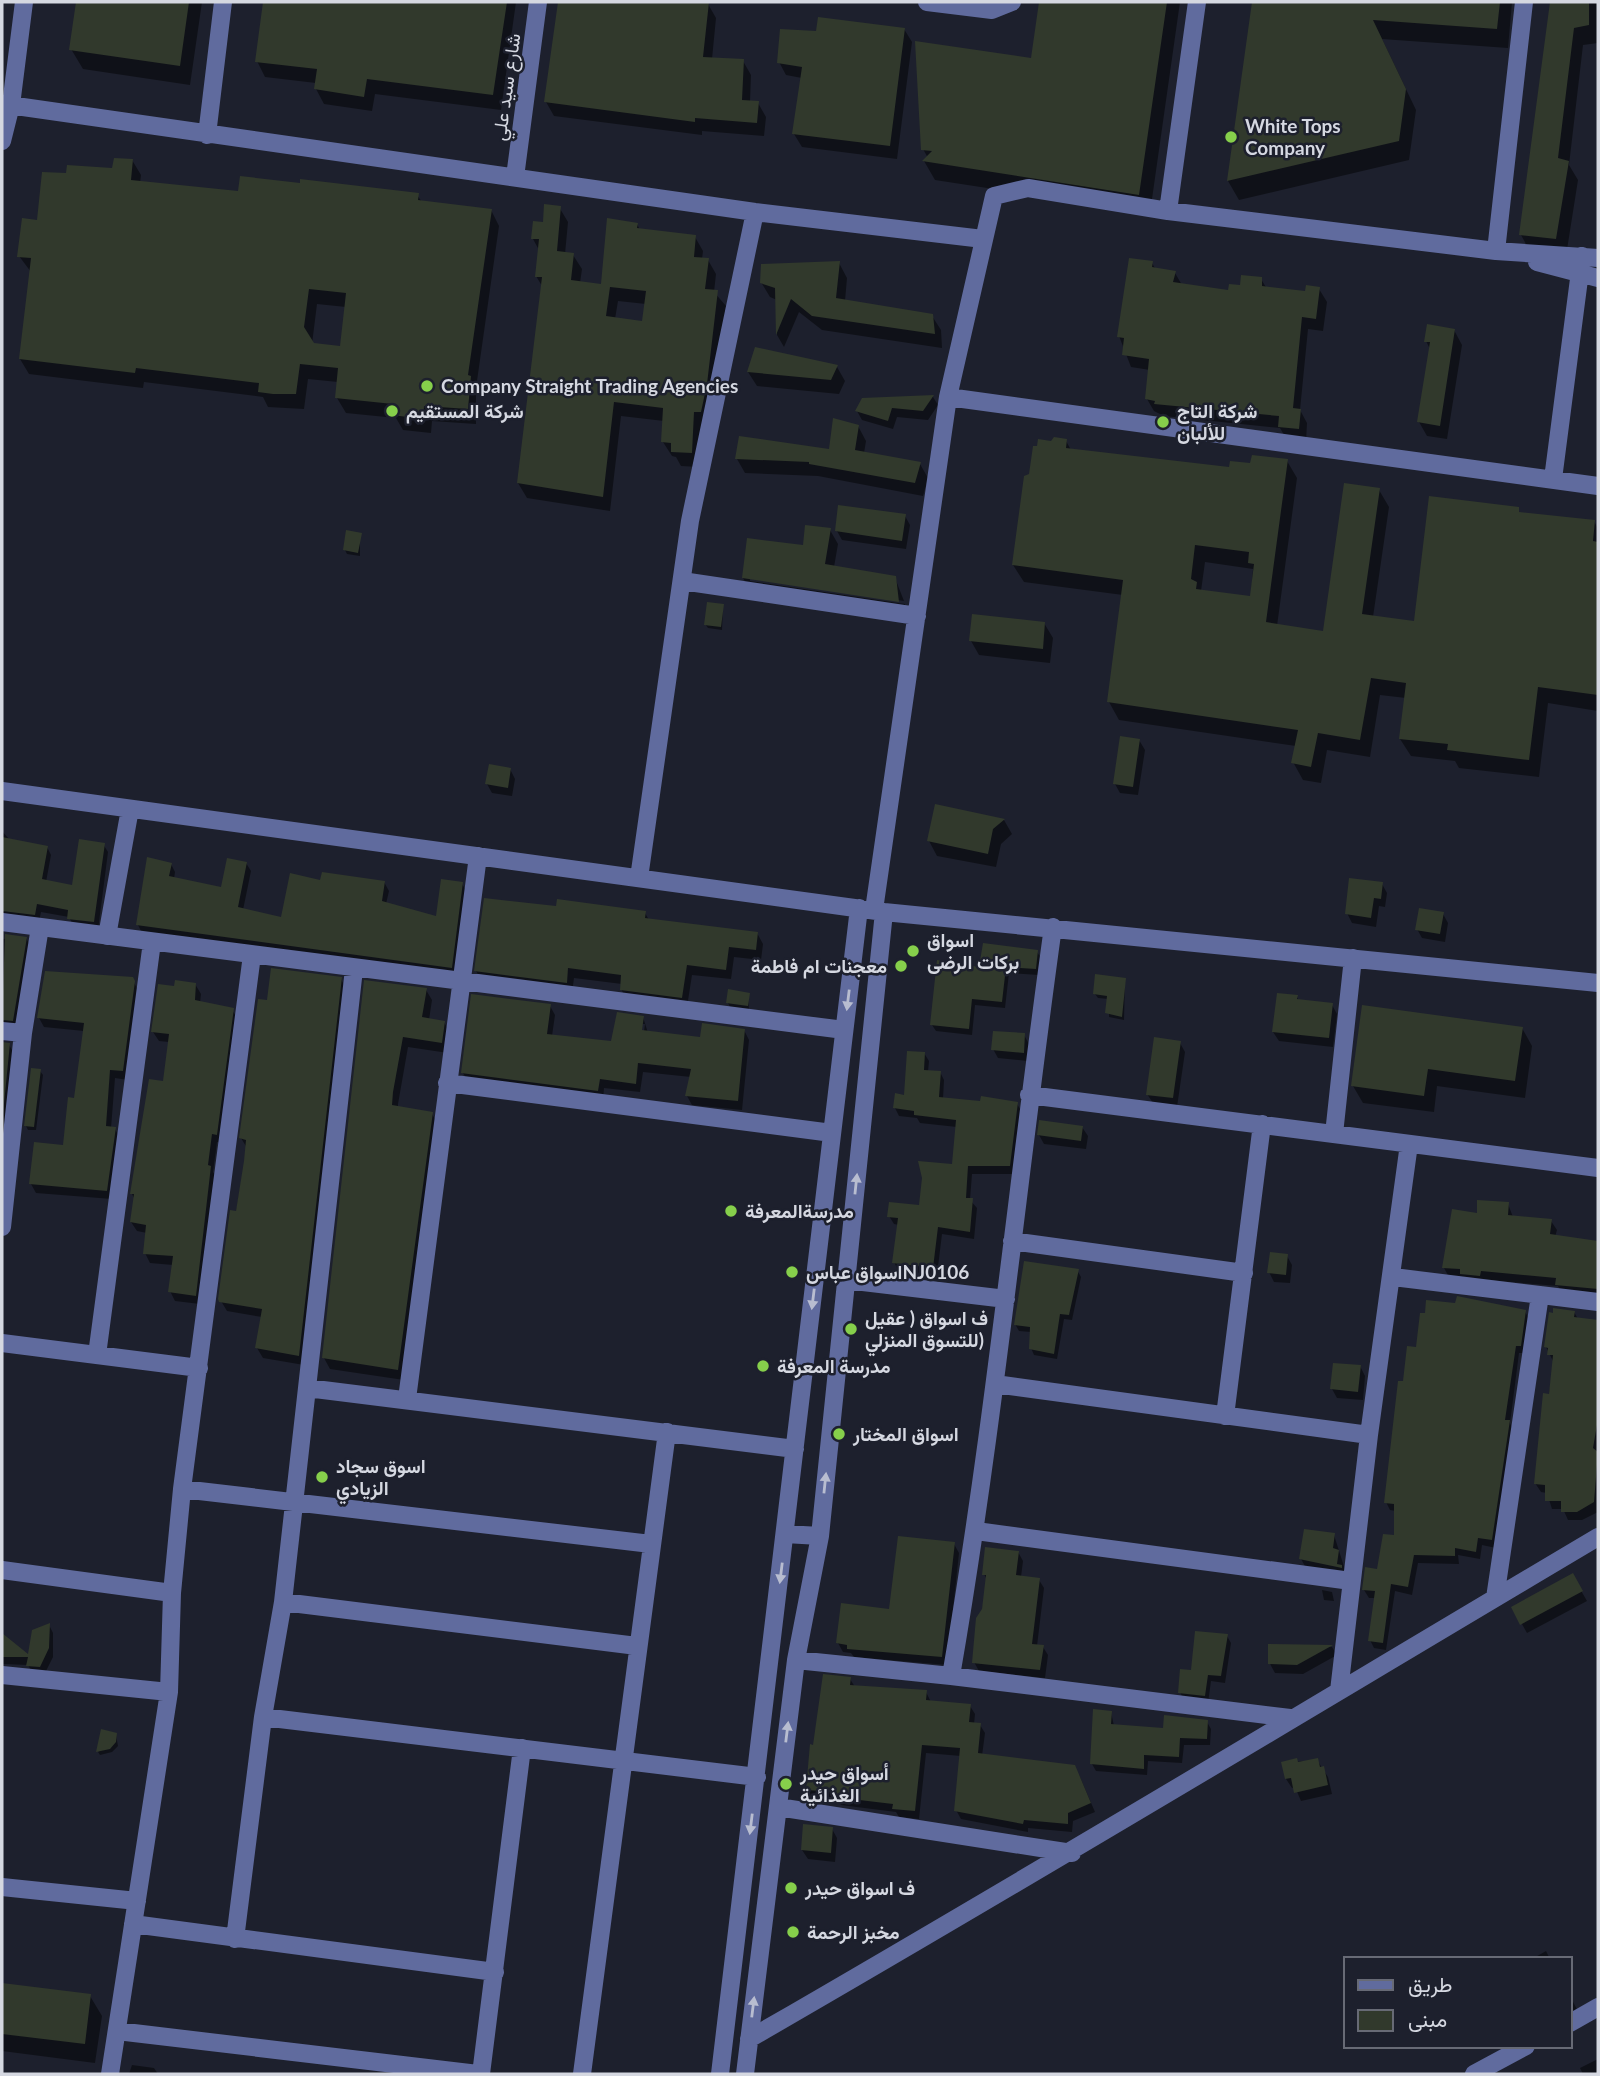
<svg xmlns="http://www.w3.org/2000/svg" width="1600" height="2076" viewBox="0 0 1600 2076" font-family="Lato,Vazirmatn,sans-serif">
	<rect width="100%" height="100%" fill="#1d202d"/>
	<path fill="#0007" fill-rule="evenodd" d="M78,2H202L190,85L83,69L71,49Z
		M266,2H516L501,110L375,94L372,111L324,104L316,89V83L265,77L257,61Z
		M560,2L708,4L716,18L712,59L743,61L751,75L750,102L758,103L766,117L764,136L702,131V135L554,116L546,102Z
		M1040,2H1180L1150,213L935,180L924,161L928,158L923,149L1032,60Z
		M1253,2H1512L1508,48L1382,39L1416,110L1409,160L1239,200L1228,181Z
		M1552,2H1598V43L1583,45L1569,165L1578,180L1566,256L1531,253L1521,235Z
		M904,29L912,42L897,159L802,147L794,134L802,78L786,75L779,62L818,32Z
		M132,160L141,175L140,183L240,193L417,195L422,202L491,210L499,226L476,388V424L432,421L431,433L403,430L396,418L346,413L337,398L338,382L308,379L304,409L268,407L263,397L144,382L143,388L29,374L20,359L31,272L19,256L68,175L114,170ZM317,304L346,307L342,347L312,344Z
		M559,207L568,222L565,254L573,255L582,269L580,283L602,286L637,224L640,230L695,237L703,251L702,259L708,260L716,274L714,292L726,306L715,400L699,467L681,466L676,457L672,456L663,442L664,421L621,416L610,511L527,498L518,483L542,286L536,276L539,250L533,239L534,223L544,224ZM618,301L646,304L644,323L615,319Z
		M839,263L847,278L845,301L932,316L941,330L942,348L822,330L799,312L784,347L777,335V300L770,297L761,282Z
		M1152,263L1156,270L1175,273L1182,285L1229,292L1261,279L1267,289L1306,293L1319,289L1327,302L1323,331L1308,329L1300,410L1307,423L1306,442L1287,440L1280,428L1164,416L1154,411L1147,399L1150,370L1131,367L1119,336Z
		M1454,330L1462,345L1447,439L1427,436L1419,422L1430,349L1426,341Z
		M837,367L845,381L839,394L757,386L748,372Z
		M933,397L938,405L928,420L897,417L893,429L862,420L857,411L863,400Z
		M858,426L866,441L864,453L920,464L928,478L923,496L818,476L745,473L737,459L830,451Z
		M1040,441H1066L1071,450L1231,469L1287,461L1297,478L1277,626L1324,633L1379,490L1389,507L1373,617L1415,623L1518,509L1520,514L1594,521L1598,529V711L1548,703L1539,777L1459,768L1455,761L1411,756L1400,739L1406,698L1380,695L1370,757L1327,750L1321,783L1303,780L1293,762L1296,746L1119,720L1109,702L1123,595L1024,582L1013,565ZM1205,562L1253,569L1251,598L1201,591Z
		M905,516L910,525L906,549L842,540L837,531Z
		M830,530L838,544L834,567L895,578L904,601L750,578V581L905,604L906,615L751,592L743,578L805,547Z
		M360,534V556L347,554L345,550Z
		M723,606L722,630L708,628L705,624Z
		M1044,623L1053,638L1050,663L979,655L971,641Z
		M1139,740L1145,750L1138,795L1120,793L1115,784Z
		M510,769L515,779L512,796L492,793L487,784Z
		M936,806L1004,820L1012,834L1001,844L996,867L937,856L929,841Z
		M2,831L9,839L47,847L51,855L46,882L73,887L103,844L108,852L98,930L74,927L69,917L41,912L39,922L2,913Z
		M246,863L251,871L243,910L282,919L322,882H384L389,891L386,904L437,918L462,884L467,892L456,976L142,933L138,925L171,864L175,872L174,879L222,889Z
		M1382,884L1387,893L1385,907L1379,906L1376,927L1352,923L1347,913Z
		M557,908L645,913L649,920L757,933L763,944L761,960L734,957L731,979L692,975L687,1007L627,1000L621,989L622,984L574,978L572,993L482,981L476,971Z
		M1443,914L1448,923L1445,942L1422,938L1417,929Z
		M26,938L30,945L17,1027L2,1023V939Z
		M1037,952L1041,958L1039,975L1009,973L1005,1008L975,1005L972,1035L936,1031L932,1025L981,969Z
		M132,979L139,992L128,1080L115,1078L111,1128L115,1129L120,1138L112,1199L36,1193L31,1184L65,1147L76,1100L84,1031L44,1027L39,1018Z
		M341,979L346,989L304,1365L263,1358L257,1348L262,1317L227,1311L221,1301L247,1148L241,1138L269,1002Z
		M1125,979L1124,1020L1109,1017V999L1098,998L1095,994Z
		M366,982L426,990L432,1000L429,1020L444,1022L450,1033L448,1053L408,1047L398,1104V1108L432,1114L438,1124L404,1380L330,1369L324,1358Z
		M195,984L201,994L200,1003L232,1010L238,1019L222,1143L217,1142L213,1172L216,1177L200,1304L175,1301L170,1291L173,1265L150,1263L145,1253L147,1233L137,1231L131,1222L135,1200L132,1194L164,1083L169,1042L159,1041L153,1032L176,988Z
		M748,995L749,1010L730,1007L728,1003Z
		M1297,997L1299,1001L1332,1005L1337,1014L1333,1047L1279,1041L1273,1032Z
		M550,1006L555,1015L552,1036L613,1043L643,1017L648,1033L702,1039L744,1030L749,1040L742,1110L692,1105L687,1096L691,1077L643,1072L640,1092L604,1088L603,1100L468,1082L463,1073ZM641,1024H645L643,1039H640Z
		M1522,1028L1532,1046L1525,1098L1437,1086L1434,1112L1363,1103L1353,1086Z
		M1024,1035L1029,1044L1028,1061L998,1058L993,1049Z
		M1180,1043L1185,1052L1177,1107L1153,1103L1147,1094Z
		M2,1044L9,1045L15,1055L6,1133L2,1132Z
		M924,1053L929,1061L928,1072H940L944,1080L943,1099L1017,1104L1022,1112L1014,1174H972L970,1200L977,1208L974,1239L942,1234L937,1275L898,1270L894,1262L899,1225L894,1224L889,1216L921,1207L953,1166L957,1127L920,1123L917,1118L899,1116L895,1108L906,1097Z
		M40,1071L43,1075L36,1130H28L26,1126Z
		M1082,1127L1088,1136L1086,1149L1044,1144L1039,1135Z
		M1508,1204L1513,1217L1551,1221L1557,1230L1555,1237L1598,1242V1239V1297L1562,1294L1558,1286L1449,1277L1444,1268L1479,1215Z
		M1287,1256L1292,1265L1290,1283L1274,1282L1269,1272Z
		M1077,1270L1081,1277L1072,1320L1064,1319L1057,1359L1034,1355L1031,1348V1332L1019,1331L1015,1324Z
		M1525,1312L1530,1320L1525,1353H1519L1510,1423L1513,1430L1496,1548L1482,1545L1480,1559L1458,1555L1459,1564L1418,1563L1412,1595L1395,1591L1386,1650L1374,1648L1370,1640L1376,1598H1369L1364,1590L1379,1571L1395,1537L1396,1511L1390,1510L1386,1502L1405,1383L1418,1349Z
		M1574,1312L1578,1319L1598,1322V1512L1582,1520H1568L1563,1509H1552L1547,1493L1541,1492L1535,1483L1554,1363L1546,1347Z
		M1360,1366L1365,1376L1363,1400L1337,1398L1332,1389Z
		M1334,1535L1347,1576L1306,1568L1301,1559Z
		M954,1544L959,1553L947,1665L854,1657L851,1653L843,1652L838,1643L890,1611Z
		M1018,1552L1023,1561L1021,1577L1039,1580L1044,1588L1037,1646L1043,1647L1048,1655L1045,1678L979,1671L974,1662L987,1580L984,1574Z
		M1572,1575L1587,1601L1527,1633L1513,1608Z
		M1322,1590L1332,1592L1334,1601L1324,1600Z
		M49,1625L53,1633V1657L44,1675L33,1674L28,1665L3,1664L2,1636L30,1657Z
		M1227,1636L1231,1643L1225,1683L1211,1681L1208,1703L1184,1700L1180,1692L1192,1672Z
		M1270,1646L1332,1647L1337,1655L1303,1674L1275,1673L1270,1664Z
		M850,1679L855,1687L926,1692L931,1702L970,1706L975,1714L974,1724L980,1725L985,1733L982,1756L1079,1775L1095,1812L1073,1821L1072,1832L1028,1828V1832L961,1819L956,1810L961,1756L926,1753L919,1819L899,1817L896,1812L841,1805L838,1800L812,1798L807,1789L815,1747Z
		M1111,1712L1114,1726L1164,1730L1207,1722L1211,1729L1210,1745H1184L1182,1763L1148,1761L1147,1775L1096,1771L1092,1764Z
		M116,1735L118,1746L112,1752L100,1755L98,1752Z
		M1317,1760L1328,1777L1332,1794L1301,1801L1295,1787L1292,1788L1286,1779L1283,1763Z
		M832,1829L837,1838L835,1862L808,1859L802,1850Z
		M1546,1951L1550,1959H1532Z
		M2,1984L90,1996L102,2016L95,2063L2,2051Z
		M1570,1996L1583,2021L1570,2030Z
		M1598,2059V2074H1583L1580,2068Z
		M132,2065L154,2068L158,2074H129Z"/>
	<path fill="#31392c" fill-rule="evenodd" d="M76,2H189L180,66L69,50Z
		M263,2H507L493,95L367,79L364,97L314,89L317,69L255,62Z
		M558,2H709L703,57L744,59L742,100L759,101L757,123L695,118V122L544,102Z
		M1039,2H1167L1139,195L922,161L932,151L921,150L915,41L1031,58Z
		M1252,2H1500L1497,29L1373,20L1406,89L1399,141L1227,181Z
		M1550,2H1589V25L1574,28L1558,158L1569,161L1556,239L1519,235Z
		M818,17L905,28L890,146L792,134L802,67L777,63L780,29L816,31Z
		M114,158L133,159L131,180L238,191L240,176L300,183V179L419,193L418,200L492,209L468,375L471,376L468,409L424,406L423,419L392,415L393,404L335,398L338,368L300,364L296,394H273L258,392L259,383L136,368L135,373L19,359L31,258L17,257L22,218L37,220L42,172L66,173L67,165L112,168ZM309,289L346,293L340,346L314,343L304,327Z
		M544,204L561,206L557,251L574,253L571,280L601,284L607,218L638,223L637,228L696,235L694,257L709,258L705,289L718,290L707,384L701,412H694L692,453L671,452V443L661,442L663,408L614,402L603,497L517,483L542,277H535L539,239H531L533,221L543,222ZM610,287L646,291L642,321L606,316Z
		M1129,258L1153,261L1152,267L1176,271L1173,282L1228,290L1229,284L1240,285L1241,275L1262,277V286L1305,291L1306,285L1320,287L1316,319L1302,317L1293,408L1301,409L1299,429L1278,427L1279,416L1154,404L1155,401L1145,399L1149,359L1122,355L1124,338L1117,337Z
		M840,261L836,298L933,314L935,334L812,316L791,299L776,335L775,288L760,283L761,264Z
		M1427,324L1455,329L1440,426L1417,422L1430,342H1424Z
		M755,347L838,365L831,380L747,372Z
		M934,395L923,411L892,408L888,421L855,411L862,398Z
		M833,418L859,425L855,450L921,462L915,483L809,464V462L735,459L739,436L829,449Z
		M1054,437L1067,439L1066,448L1229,467L1230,461L1250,463L1252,455L1288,459L1266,622L1323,631L1344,483L1380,488L1362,614L1414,621L1429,496L1519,507V512L1595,520L1593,541L1598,542V695L1538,687L1529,760L1447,750L1448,744L1399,739L1406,683L1371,678L1360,740L1318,733L1311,767L1291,763L1298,730L1107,702L1123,580L1012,565L1024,476L1029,474L1033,446H1037L1038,439L1051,441ZM1195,545L1249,552L1248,563L1254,564L1250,596L1196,589L1197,582L1191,579Z
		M838,505L906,514L902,541L835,531Z
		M805,525L831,528L825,564L896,576L899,602L742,578L747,538L803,545Z
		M346,530L362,533L358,553L343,550Z
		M707,602L724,604L721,627L704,625Z
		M972,614L1045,622L1043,649L969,641Z
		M1120,736L1140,739L1133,787L1113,784Z
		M489,764L511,768L508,788L485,784Z
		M935,804L1005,819L993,829L988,854L927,841Z
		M2,837L48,846L42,879L72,885L79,839L105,843L94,922L67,919L68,910L37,904L35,915L2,911Z
		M147,857L172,863L169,876L221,887L227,858L247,862L238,907L281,917L290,873L320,880L322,872L385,881L382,901L436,916L441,879L463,882L452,968L136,925Z
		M1349,878L1383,882L1381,899L1374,898L1371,918L1345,914Z
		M484,898L556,906L557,899L579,902L646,911L645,918L758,932L756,950L729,947L726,970L687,965L682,998L620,990L621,975L568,968L567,983L474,971Z
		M1419,908L1444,912L1440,934L1415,930Z
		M5,934L27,937L13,1021L2,1020Z
		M983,943L1038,950L1036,969L1006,967L1002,1002L972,999L969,1029L930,1025L937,960L979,967Z
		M271,968L342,977L299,1356L255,1348L262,1309L219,1302L218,1299L230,1210L236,1211L244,1161L246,1140L239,1138L258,999L267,1000Z
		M45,971L133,977L135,981L123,1071L110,1070L106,1126L116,1127L107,1191L29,1184L34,1142L63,1145L68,1097L74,1098L84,1023L37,1018Z
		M1095,974L1126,978L1122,1017L1105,1013L1107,996L1093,994Z
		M175,980L196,983L195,1000L234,1008L217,1135L212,1134L208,1165L211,1166L196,1296L168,1292L173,1256L143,1254L146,1225L130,1222L134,1194H130L149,1079L163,1081L169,1034L151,1032L158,984L174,986Z
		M364,980L427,988L422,1017L445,1021L442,1043L403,1037L393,1092L392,1105L433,1112L398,1370L322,1358Z
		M728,989L750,993L748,1006L726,1003Z
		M1277,993L1298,995L1297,999L1333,1003L1329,1038L1272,1032Z
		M471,994L551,1004L547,1034L611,1041L617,1012L644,1016L642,1030L700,1037L702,1023L745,1029L738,1101L685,1096L691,1069L638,1063L636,1084L600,1079L598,1091L461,1073Z
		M1362,1005L1523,1027L1515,1081L1428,1069L1424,1096L1351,1086Z
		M993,1031L1025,1033L1024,1053L991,1050Z
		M1154,1037L1181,1041L1173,1098L1146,1095Z
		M2,1042L10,1043L2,1124Z
		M907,1051L925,1052L924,1070L941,1071L939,1097L980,1101L981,1096L1018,1102L1010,1166H968L966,1198H973L970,1232L938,1227L933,1268L892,1263L898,1218L887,1217L889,1202L919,1205L922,1178L918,1161L952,1164L956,1120L914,1115V1111L893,1108L895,1093L904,1095Z
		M31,1068L41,1069L34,1127L24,1126Z
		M1039,1120L1083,1126L1081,1141L1037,1135Z
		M1477,1200L1509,1202L1508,1215L1552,1219L1550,1234L1598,1241V1289L1555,1285L1556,1278L1481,1271L1480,1276L1460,1274V1269L1442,1268L1452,1209L1477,1213Z
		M1270,1252L1288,1254L1286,1275L1267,1273Z
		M1024,1261L1079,1269L1069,1315L1060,1314L1054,1354L1029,1349L1030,1327L1014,1325Z
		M1457,1296L1526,1310L1521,1346H1516L1505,1420H1510L1492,1540L1478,1538L1476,1552L1455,1548V1556L1414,1555L1408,1587L1391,1584L1383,1643L1368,1641L1375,1591L1362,1590L1365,1567L1377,1569L1383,1534L1394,1535V1504L1384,1503L1398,1381H1403L1407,1346L1416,1347L1420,1313H1425L1426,1300L1455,1303Z
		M1553,1308L1575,1311L1574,1317L1598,1320V1419L1593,1448L1598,1452L1594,1502L1577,1512H1561V1501H1545V1485L1534,1484L1543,1393L1549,1394L1553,1355H1547L1548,1348L1544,1347L1549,1312L1553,1313Z
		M1333,1363L1361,1365L1358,1392L1330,1389Z
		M1304,1529L1335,1533L1333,1548L1339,1550L1337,1564L1342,1565V1568L1299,1559Z
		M898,1536L955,1542L942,1657L847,1649V1645L836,1643L841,1603L889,1609Z
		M985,1547L1019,1551L1016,1575L1040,1578L1032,1644L1044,1645L1040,1670L972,1663L976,1618L982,1609L986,1575H982Z
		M1573,1573L1583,1591L1520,1625L1511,1607Z
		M50,1623L49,1648L40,1667L26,1666L28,1657H2V1633L28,1654L32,1630Z
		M1195,1631L1228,1634L1221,1676L1208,1675L1205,1696L1178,1693L1180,1669L1191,1670Z
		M1268,1644L1333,1645L1297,1665L1268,1664Z
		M823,1674L851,1677L850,1685L927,1690L926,1700L971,1704L969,1722L981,1723L978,1753L1075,1765L1091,1803L1068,1813V1824L1024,1820L1023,1824L954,1811L960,1748L922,1745L915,1811L892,1809L893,1804L834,1797L835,1792L806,1790L810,1744L813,1745Z
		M1093,1709L1112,1711L1111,1724L1163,1728L1164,1715L1208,1720L1207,1739L1180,1738L1179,1757L1144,1755V1769L1090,1764Z
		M101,1729L117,1733L116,1742L110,1749L96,1752Z
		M1297,1758L1298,1762L1318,1758L1320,1767L1324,1766L1328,1785L1294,1793L1291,1778L1285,1779L1281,1762Z
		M803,1824L833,1827L831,1853L801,1850Z
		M2,1983L91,1994L85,2044L2,2034Z"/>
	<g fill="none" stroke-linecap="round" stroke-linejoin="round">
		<path stroke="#606b9e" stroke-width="18" d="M927,2L992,10L1012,2
			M2,104L755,212L983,239
			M207,135L223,2
			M2,141L11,105L24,2
			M515,177L538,2
			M1168,211L1197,2
			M1496,251L1524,2
			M1537,262L1598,278
			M948,397L1598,486
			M1553,479L1582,256
			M682,581L917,616
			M2,791L884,912L1598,983
			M639,878L690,521L755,212
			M874,910L948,397L994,196L1028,188L1168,211L1496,251L1598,258
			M2,922L844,1030
			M107,936L130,809
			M2,1031L23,1033
			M447,1083L832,1133
			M1029,1095L1598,1168
			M1334,1134L1353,958
			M2,1227L23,1033L40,927
			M1012,1241L1244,1273
			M1393,1277L1598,1302
			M846,1280L1006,1299
			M2,1343L199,1368
			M97,1355L152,942
			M995,1384L1369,1435
			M307,1388L795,1449
			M407,1399L478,856
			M1225,1416L1262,1124
			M182,1489L651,1544
			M976,1531L1351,1581
			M785,1534L820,1536
			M2,1570L172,1593
			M1495,1598L1540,1295
			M283,1602L637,1646
			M796,1660L951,1676L1290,1718
			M2,1675L169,1692
			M951,1676C994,1428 1018,1177 1053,927
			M1339,1691L1369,1435L1409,1144
			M263,1717L757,1777
			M778,1807L1072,1853
			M2,1887L137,1901
			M133,1924L495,1972
			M235,1939L263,1717L283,1602L354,969
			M1570,2023L1598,2007
			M117,2031L478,2074
			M749,2039C1034,1875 1315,1705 1598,1537
			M110,2074L169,1692L172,1593L182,1489L252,955
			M481,2074L522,1748
			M582,2074L667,1432
			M720,2074L859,908
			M745,2074L796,1660L820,1536L884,912
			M1474,2074L1526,2046"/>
	</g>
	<defs><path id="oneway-solid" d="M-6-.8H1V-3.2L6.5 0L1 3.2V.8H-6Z" transform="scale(1.75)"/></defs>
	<g fill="#b8bdd0">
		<use href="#oneway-solid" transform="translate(848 1000) rotate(97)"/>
		<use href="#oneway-solid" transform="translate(856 1184) rotate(-84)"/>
		<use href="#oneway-solid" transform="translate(813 1299) rotate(97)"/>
		<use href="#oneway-solid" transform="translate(825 1483) rotate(-84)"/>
		<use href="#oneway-solid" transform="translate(781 1573) rotate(97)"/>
		<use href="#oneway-solid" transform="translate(787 1732) rotate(-83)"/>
		<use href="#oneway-solid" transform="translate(751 1824) rotate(97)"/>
		<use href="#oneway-solid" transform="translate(753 2007) rotate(-83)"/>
	</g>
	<g fill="#86cf4b" stroke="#1d202d" stroke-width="2.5">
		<circle cx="1231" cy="137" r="7"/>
		<circle cx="427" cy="386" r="7"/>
		<circle cx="392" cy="411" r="7"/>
		<circle cx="1163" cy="422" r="7"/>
		<circle cx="913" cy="951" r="7"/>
		<circle cx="901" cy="966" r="7"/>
		<circle cx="731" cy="1211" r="7"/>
		<circle cx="792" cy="1272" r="7"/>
		<circle cx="851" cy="1329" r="7"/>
		<circle cx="763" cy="1366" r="7"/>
		<circle cx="839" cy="1434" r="7"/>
		<circle cx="322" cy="1477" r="7"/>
		<circle cx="786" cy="1784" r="7"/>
		<circle cx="791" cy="1888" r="7"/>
		<circle cx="793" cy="1932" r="7"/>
	</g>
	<g text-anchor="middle" stroke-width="5" stroke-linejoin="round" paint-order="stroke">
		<g font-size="19" fill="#d5d8e1" stroke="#1d202d">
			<text transform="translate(506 87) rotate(-82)" y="7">شارع سيد علي</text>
		</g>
		<g font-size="19" font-weight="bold" fill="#d5d8e1" stroke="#1d202d" text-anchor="start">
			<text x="1245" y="133">White Tops<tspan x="1245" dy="22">Company</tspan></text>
			<text x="441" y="393">Company Straight Trading Agencies</text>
			<text x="406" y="418">شركة المستقيم</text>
			<text x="1177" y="418">شركة التاج<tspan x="1177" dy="22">للألبان</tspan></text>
			<text x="927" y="947">اسواق<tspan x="927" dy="22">بركات الرضى</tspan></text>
			<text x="887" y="973" text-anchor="end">معجنات ام فاطمة</text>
			<text x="745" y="1218">مدرسةالمعرفة</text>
			<text x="806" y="1279">اسواق عباسNJ0106</text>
			<text x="865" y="1325">ف اسواق ( عقيل<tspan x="865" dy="22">للتسوق المنزلي)</tspan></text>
			<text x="777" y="1373">مدرسة المعرفة</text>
			<text x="853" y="1441">اسواق المختار</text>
			<text x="336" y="1473">اسوق سجاد<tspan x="336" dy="22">الزيادي</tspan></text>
			<text x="800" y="1780">أسواق حيدر<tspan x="800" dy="22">الغذائية</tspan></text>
			<text x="805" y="1895">ف اسواق حيدر</text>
			<text x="807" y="1939">مخبز الرحمة</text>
		</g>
	</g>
	<rect width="1600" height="2076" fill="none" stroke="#d5d8e1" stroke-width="7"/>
	<rect x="1344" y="1957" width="228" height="91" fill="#1d202d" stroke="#676a75" stroke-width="2"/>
	<rect x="1358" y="1980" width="35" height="10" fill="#606b9e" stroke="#676a75" stroke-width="2"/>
	<text x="1408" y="1992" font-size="21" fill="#d5d8e1">طريق</text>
	<rect x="1358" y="2010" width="35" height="21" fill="#31392c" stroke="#676a75" stroke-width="2"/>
	<text x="1408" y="2027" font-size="21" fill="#d5d8e1">مبنى</text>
</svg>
